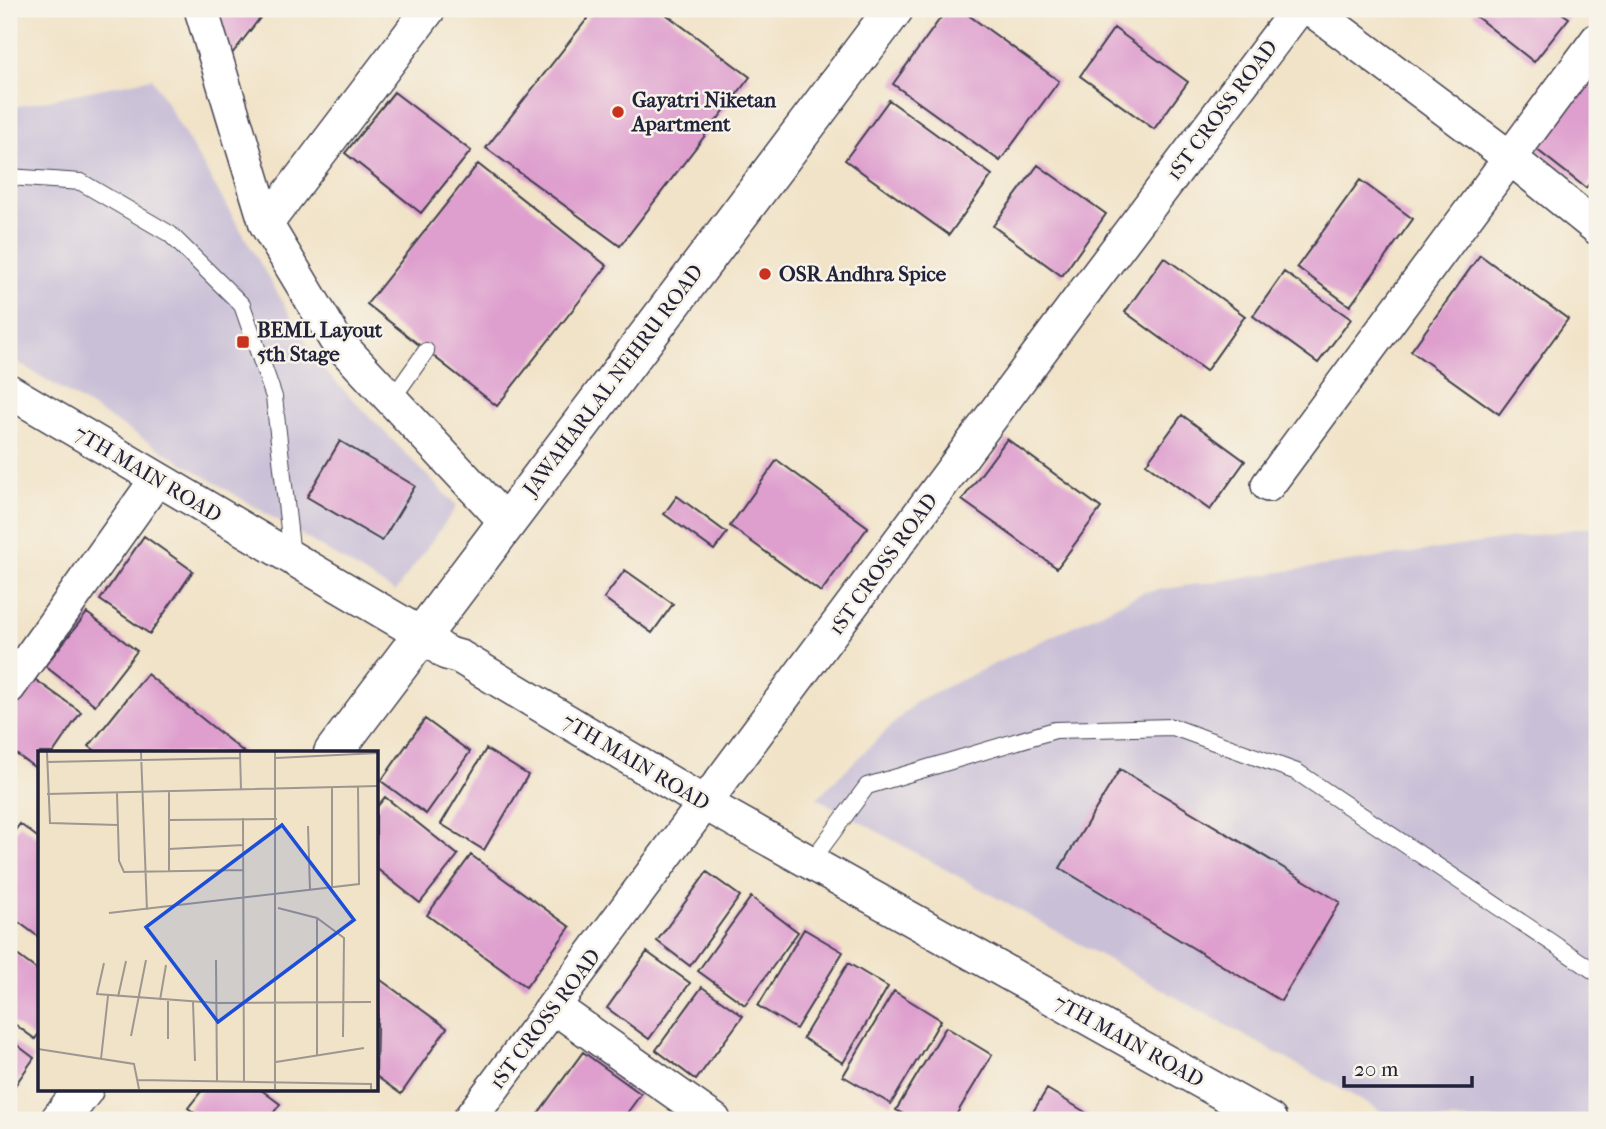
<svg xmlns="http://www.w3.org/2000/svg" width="1606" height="1129" viewBox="0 0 1606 1129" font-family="'IM FELL French Canon',serif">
	<rect width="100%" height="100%" fill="#f7f3e8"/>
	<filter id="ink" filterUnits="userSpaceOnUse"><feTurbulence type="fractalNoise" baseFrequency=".0143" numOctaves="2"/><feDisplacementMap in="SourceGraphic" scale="14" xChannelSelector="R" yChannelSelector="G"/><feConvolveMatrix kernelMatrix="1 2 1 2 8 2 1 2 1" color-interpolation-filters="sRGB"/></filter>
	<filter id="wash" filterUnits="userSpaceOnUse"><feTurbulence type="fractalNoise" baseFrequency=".00686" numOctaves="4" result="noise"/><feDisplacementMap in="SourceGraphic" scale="28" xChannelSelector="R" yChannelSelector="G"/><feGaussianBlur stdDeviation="1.57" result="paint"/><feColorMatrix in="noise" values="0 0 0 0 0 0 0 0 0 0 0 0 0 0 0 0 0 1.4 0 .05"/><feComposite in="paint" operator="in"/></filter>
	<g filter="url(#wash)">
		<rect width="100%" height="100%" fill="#f1e3c8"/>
		<path fill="#c9bfd7" d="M152,78L320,366L457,506L395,592L9,357V108Z
			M1597,526V1120H1397L817,798L917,701L1144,592Z"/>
		<g id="blocks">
			<path fill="#de9ece" d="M212,9H267L228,59Z
				M595,9H659L750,77L620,246L486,148Z
				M947,9H960L1059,81L1000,161L893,84Z
				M1477,9H1556L1569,18L1534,62L1473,14Z
				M1114,28L1188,82L1154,129L1080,76Z
				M1590,70L1597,76V173L1586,188L1531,145Z
				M394,92L471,151L421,213L345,153Z
				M889,100L992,175L949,235L845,160Z
				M478,164L607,266L497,406L367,304Z
				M1038,165L1106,214L1062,276L993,226Z
				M1360,180L1413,219L1350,306L1297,267Z
				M1480,255L1568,319L1499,414L1411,351Z
				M1164,257L1245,316L1206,371L1125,312Z
				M1284,272L1351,319L1318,363L1253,316Z
				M1182,415L1245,461L1210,510L1146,464Z
				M1007,439L1101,508L1057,568L962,500Z
				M340,441L415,486L382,541L307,497Z
				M777,460L868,527L821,592L730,526Z
				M677,496L727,533L714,550L664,514Z
				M144,536L193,571L150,634L100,600Z
				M625,570L673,604L652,633L604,598Z
				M87,613L137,651L95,705L45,666Z
				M147,674L245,753H98L89,746Z
				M33,678L81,712L53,753H40V771L9,749V712Z
				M425,719L470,752L426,814L381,781Z
				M486,749L528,775L484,850L441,824Z
				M1120,769L1340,902L1281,1001L1060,868Z
				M385,797L458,855L420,903L376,868V808Z
				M20,824L40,839V938L9,915V838Z
				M471,855L570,927L526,987L427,915Z
				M707,872L740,896L690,966L657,941Z
				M751,897L798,932L745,1005L698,971Z
				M804,929L843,952L796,1029L758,1006Z
				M9,949L40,972V1032L35,1039L9,1020Z
				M647,952L690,983L649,1039L607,1008Z
				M848,963L888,987L843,1063L803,1038Z
				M378,978L447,1028L401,1094L376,1076Z
				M702,987L743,1016L696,1080L656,1050Z
				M894,991L941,1020L891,1104L843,1076Z
				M946,1027L992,1055L953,1120H914L896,1110Z
				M9,1039L34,1058L9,1094Z
				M583,1052L641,1094L622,1120H536L534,1119Z
				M203,1089H260L280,1104L268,1120H204L188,1108Z
				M1047,1089L1090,1115L1086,1120H1028Z"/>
		</g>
	</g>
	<g filter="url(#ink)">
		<use href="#blocks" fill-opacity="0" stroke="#413f50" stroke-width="2"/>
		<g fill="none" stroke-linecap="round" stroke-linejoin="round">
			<defs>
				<path id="service" d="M9,177L81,182L170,234L242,305L274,397L292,556
					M392,399L426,351
					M810,863L867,786L1055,730L1173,727L1297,772L1597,973"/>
				<path id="minor" d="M201,9L266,224L335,339L506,522
					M1311,9L1509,157L1597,228
					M266,224L429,9
					M9,391L421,634L446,653L460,657L706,804L1270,1120
					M1268,485L1597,40
					M9,687L157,479
					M554,1007L714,1120
					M469,1120L1077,302L1298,9"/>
				<path id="tertiary" d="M333,753L894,9
					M60,1120L84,1089"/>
			</defs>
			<use href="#service" stroke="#413f50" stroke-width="18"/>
			<use href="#minor" stroke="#413f50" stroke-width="36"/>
			<use href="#tertiary" stroke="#413f50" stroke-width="41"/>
			<use href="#service" stroke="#fff" stroke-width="16"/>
			<use href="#minor" stroke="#fff" stroke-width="33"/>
			<use href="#tertiary" stroke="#fff" stroke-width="38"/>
		</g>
	</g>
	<g fill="#c8321e" stroke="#f7f3e8" stroke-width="2.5">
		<circle cx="618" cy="112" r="7"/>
		<circle cx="765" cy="274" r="7"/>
		<rect x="236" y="335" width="14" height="14" rx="3.5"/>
	</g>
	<g text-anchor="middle" stroke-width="5" stroke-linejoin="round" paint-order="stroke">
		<g font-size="21" font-weight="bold" fill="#22223b" stroke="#f7f3e8" text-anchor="start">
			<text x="632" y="107">Gayatri Niketan<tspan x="632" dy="24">Apartment</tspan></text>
			<text x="779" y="281">OSR Andhra Spice</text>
			<text x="257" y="337">BEML Layout<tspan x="257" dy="24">5th Stage</tspan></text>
		</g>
		<g font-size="21" fill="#22223b" stroke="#f7f3e8">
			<text transform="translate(1222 110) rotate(-53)" y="7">1ST CROSS ROAD</text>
			<text transform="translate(613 380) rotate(-53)" y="7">JAWAHARLAL NEHRU ROAD</text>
			<text transform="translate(148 474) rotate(31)" y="7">7TH MAIN ROAD</text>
			<text transform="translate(883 564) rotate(-54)" y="7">1ST CROSS ROAD</text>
			<text transform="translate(636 762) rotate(31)" y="7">7TH MAIN ROAD</text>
			<text transform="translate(545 1019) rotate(-53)" y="7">1ST CROSS ROAD</text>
			<text transform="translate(1129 1041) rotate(29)" y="7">7TH MAIN ROAD</text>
		</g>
	</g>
	<g transform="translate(38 751)">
		<rect width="340" height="340" fill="#f1e3c8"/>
		<path fill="none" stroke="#9e9690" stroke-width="2" d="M9,1L12,72L80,74M103,1L109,159M202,1L203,39M238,7L340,2M9,11L202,7M294,36V136M79,42L81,110L86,121L205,119M9,43L340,35M205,67L206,331M130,69L239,68M270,75L272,139M131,98L205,94M131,121V41M240,157L279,167L306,187L305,286M71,162L321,133L320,35M178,209L179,331M66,212L59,243L178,252L333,251M80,246L88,210M122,249L128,214M130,250V288M155,251L157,310M93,285L108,209M0,298L96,313L101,338M279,305V168M63,308L70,245M238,311L326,297M100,329L333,333V338M237,338V1"/>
		<path fill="#1d4ed8" fill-opacity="0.15" stroke="#1d4ed8" stroke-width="3.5" d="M244,74L316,169L180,271L108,176Z"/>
		<rect width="340" height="340" fill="none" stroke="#22223b" stroke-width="3.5"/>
	</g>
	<rect width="1606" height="1129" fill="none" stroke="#f7f3e8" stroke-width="35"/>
	<path d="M1344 1076v10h128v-10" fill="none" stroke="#22223b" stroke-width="3.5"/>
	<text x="1354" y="1076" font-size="21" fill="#22223b" stroke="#f7f3e8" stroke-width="5" paint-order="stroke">20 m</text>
</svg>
